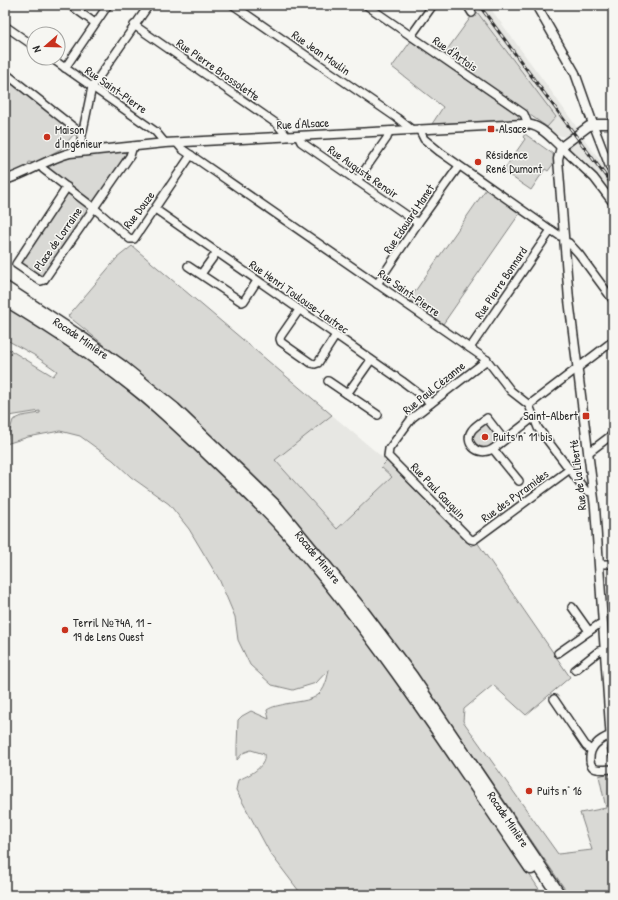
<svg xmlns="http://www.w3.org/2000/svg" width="618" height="900" font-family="'Patrick Hand',sans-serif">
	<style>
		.built { fill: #e7e7e3 }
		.green { fill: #d9d9d5; stroke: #828280 }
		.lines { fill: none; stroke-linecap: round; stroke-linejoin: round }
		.minor-casing { stroke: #2b2b2b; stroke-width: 10 }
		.tertiary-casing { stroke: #2b2b2b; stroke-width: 11 }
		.motorway-casing { stroke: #2b2b2b; stroke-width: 15 }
		.minor { stroke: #f6f6f2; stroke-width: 7 }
		.tertiary { stroke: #f6f6f2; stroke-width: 8 }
		.motorway { stroke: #f6f6f2; stroke-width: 12 }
		.rail-casing { stroke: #2b2b2b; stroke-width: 3 }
		.rail { stroke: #f6f6f2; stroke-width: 1.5; stroke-dasharray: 4.5; stroke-linecap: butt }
		.poi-dot { fill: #c8321e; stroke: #f6f6f2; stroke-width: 1.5 }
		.labels { text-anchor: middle; stroke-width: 3; stroke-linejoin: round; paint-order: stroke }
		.street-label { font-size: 12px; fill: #2b2b2b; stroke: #f6f6f2 }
		.poi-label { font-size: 12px; fill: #2b2b2b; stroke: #f6f6f2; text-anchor: start }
	</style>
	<rect width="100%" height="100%" fill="#f6f6f2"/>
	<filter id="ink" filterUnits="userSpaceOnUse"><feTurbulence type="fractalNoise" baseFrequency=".025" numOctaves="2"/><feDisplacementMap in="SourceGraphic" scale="8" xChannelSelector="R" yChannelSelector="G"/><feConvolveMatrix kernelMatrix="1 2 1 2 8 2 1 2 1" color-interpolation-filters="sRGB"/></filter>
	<g filter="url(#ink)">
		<g class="built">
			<path d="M472 5H488L546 84 578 129 577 130 583 135 585 140 613 178V198L567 151 571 135 566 137 554 134 547 127 556 117Z"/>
			<path d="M332 415 387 461 381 467 392 477 337 529 275 460Z"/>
		</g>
		<g class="green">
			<path d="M477 12 556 117 547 127 444 54 471 17Z"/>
			<path d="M411 41 518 115 519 118 518 120 432 124 443 107 392 67Z"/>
			<path d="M5 77 75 133 61 149 34 163 29 162 27 167 11 175 5 176Z"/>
			<path d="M525 134 553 154 554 163 548 171 545 169 531 190 503 171 525 139 523 137Z"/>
			<path d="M125 152 126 156 96 200 91 204 48 169C61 153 105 154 125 152Z"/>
			<path d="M486 189 520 213 443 324 409 300Z"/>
			<path d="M68 193H70L88 209V212L43 278H40L20 264 19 262Z"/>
			<path d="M132 246 332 415 275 460 337 529 392 477 381 467 387 461 471 546 477 542 570 677 526 715 493 685 464 709 463 721 558 854 592 850 580 813 606 808 599 776 609 773 613 790V895H569C478 764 391 628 285 508 257 476 225 448 193 420 152 384 111 350 68 316L117 258Z"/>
			<path d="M5 304C143 389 265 506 364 635 374 649 383 664 393 678 405 695 417 711 429 728 468 783 506 839 543 895H302L270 853 236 790 238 780C248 776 267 767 264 754L251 750 243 753 237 760V746L238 720 242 716 251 711 269 719 267 710C273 706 278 706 285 704 313 699 324 701 329 669L316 683 293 690 272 685 250 665 238 640 235 617 219 579 189 529 169 504 131 477 113 460 80 436 60 431 28 437 6 444 13 420 22 416 40 413V411L9 416 5 413V347L53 376 57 371 34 355 5 339Z"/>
			<path d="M486 422 501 440C490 448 489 451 475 446L472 440 474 432Z"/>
		</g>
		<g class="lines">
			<g class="minor-casing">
				<g id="minor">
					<path d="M70 5 95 23"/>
					<path d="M233 5 397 118 411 129"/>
					<path d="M366 5 524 114 528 124"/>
					<path d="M467 5 472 13"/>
					<path d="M134 25 277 124 285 134V137"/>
					<path d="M5 26 34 46"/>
					<path d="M411 36 433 5"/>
					<path d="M51 58 155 131 165 143"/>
					<path d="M65 68 108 5"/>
					<path d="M5 73 82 134"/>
					<path d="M593 124 610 168 613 172"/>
					<path d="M419 129 424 139 440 152 551 230 560 236H564"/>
					<path d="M298 136 301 142 418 223"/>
					<path d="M177 143 182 149 487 360 511 391 529 405 538 428 586 491 593 492"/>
					<path d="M561 147 594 178 613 203"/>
					<path d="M82 151 81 140 92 87 149 5"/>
					<path d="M40 165 43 169 94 208 130 239H134L191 155"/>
					<path d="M357 181 387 138 389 131"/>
					<path d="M67 187 16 264 41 281 44 280 130 156 133 146"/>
					<path d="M155 209 402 381 431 403"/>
					<path d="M564 242 569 243 579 254 613 300"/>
					<path d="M188 266 242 302 244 301 257 281"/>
					<path d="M201 274 217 252"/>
					<path d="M377 284 418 223 459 166"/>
					<path d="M299 310 281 336 280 339 281 342 311 363 315 364 318 363 336 335"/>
					<path d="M470 348 551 230"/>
					<path d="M487 360 412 418 389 449 388 456 470 539 474 540 570 469"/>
					<path d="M328 381 378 415"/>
					<path d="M347 394 371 360"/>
					<path d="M529 405 613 341"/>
					<path d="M504 440 487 418C483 421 476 425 472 430 463 442 477 458 493 449L534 417"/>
					<path d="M493 449 519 481"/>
					<path d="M588 453 613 434"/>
					<path d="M599 564H613"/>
					<path d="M572 607 589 631"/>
					<path d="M558 653 598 625 603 624"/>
					<path d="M575 670 599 651 604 650"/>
					<path d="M554 699 586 746 591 750"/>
					<path d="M611 735C600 739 589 747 590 760 590 763 591 766 594 768 599 771 608 769 613 769"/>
				</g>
			</g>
			<g class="tertiary-casing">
				<g id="tertiary">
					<path d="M536 5 575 73 593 124"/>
					<path d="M613 124H593L589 126 561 147 558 159 569 300 595 507 611 741 613 754"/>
					<path d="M5 180C28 173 47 159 70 153L165 143 524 124C540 124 550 137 561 147"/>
				</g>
			</g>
			<g class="motorway-casing">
				<g id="motorway">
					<path id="s1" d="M5 288 78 336 122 367 174 409 277 508 362 611 411 676 559 895"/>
					<path d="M5 299C53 328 101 359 144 395 170 417 195 441 219 464 242 486 265 508 286 531 377 635 453 753 531 868"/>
				</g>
			</g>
			<use href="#minor" class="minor"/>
			<use href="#tertiary" class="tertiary"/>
			<use href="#motorway" class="motorway"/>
			<g class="rail-casing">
				<path id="rail" d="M479 5 613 186"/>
			</g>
			<use href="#rail" class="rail"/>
		</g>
	</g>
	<g class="poi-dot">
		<rect x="487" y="125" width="8" height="8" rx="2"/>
		<circle cx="47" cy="137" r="4"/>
		<circle cx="478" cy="162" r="4"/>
		<rect x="582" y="412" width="8" height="8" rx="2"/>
		<circle cx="485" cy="437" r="4"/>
		<circle cx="65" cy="630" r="4"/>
		<circle cx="529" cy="791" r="4"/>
	</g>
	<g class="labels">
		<g class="street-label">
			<text transform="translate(321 53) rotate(35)" y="4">Rue Jean Moulin</text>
			<text transform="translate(455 54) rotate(35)" y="4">Rue d'Artois</text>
			<text transform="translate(218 70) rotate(35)" y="4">Rue Pierre Brossolette</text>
			<text transform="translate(116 90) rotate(35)" y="4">Rue Saint-Pierre</text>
			<text transform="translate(303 124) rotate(-3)" y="4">Rue d'Alsace</text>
			<text transform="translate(363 172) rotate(35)" y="4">Rue Auguste Renoir</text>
			<text transform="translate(139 210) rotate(-53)" y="4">Rue Douze</text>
			<text transform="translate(409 219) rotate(-56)" y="4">Rue Edouard Manet</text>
			<text transform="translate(58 239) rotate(-55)" y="4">Place de Lorraine</text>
			<text transform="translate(501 283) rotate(-56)" y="4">Rue Pierre Bonnard</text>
			<text transform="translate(409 293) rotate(35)" y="4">Rue Saint-Pierre</text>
			<text transform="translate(299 297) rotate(35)" y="4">Rue Henri Toulouse-Lautrec</text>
			<text dy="4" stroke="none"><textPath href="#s1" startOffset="91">Rocade Minière</textPath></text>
			<text transform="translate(434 388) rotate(-39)" y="4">Rue Paul Cézanne</text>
			<text transform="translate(578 475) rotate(-97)" y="4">Rue de la Liberté</text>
			<text transform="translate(438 491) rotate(46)" y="4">Rue Paul Gauguin</text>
			<text transform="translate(515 496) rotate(-36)" y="4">Rue des Pyramides</text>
			<text dy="4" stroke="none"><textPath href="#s1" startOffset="415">Rocade Minière</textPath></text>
			<text dy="4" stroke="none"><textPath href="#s1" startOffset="739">Rocade Minière</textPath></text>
		</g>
		<g class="poi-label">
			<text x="499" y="133">Alsace</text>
			<text x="55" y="134">Maison<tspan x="55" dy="14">d'Ingénieur</tspan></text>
			<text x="486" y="159">Résidence<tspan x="486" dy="14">René Dumont</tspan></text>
			<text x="578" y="420" text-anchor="end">Saint-Albert</text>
			<text x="493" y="441">Puits n° 11 bis</text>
			<text x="73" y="627">Terril №74A, 11 -<tspan x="73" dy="14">19 de Lens Ouest</tspan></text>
			<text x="537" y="795">Puits n° 16</text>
		</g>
	</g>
	<rect width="618" height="900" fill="none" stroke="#f6f6f2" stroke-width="20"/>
	<rect x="10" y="10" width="598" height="880" fill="none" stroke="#2b2b2b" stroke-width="1.5" filter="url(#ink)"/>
	<g transform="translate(46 46) rotate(250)"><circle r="19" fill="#f6f6f2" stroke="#a5a5a2"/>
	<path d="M0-3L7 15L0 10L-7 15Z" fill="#c8321e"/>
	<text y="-6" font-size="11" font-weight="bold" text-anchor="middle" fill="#2b2b2b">N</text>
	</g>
</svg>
